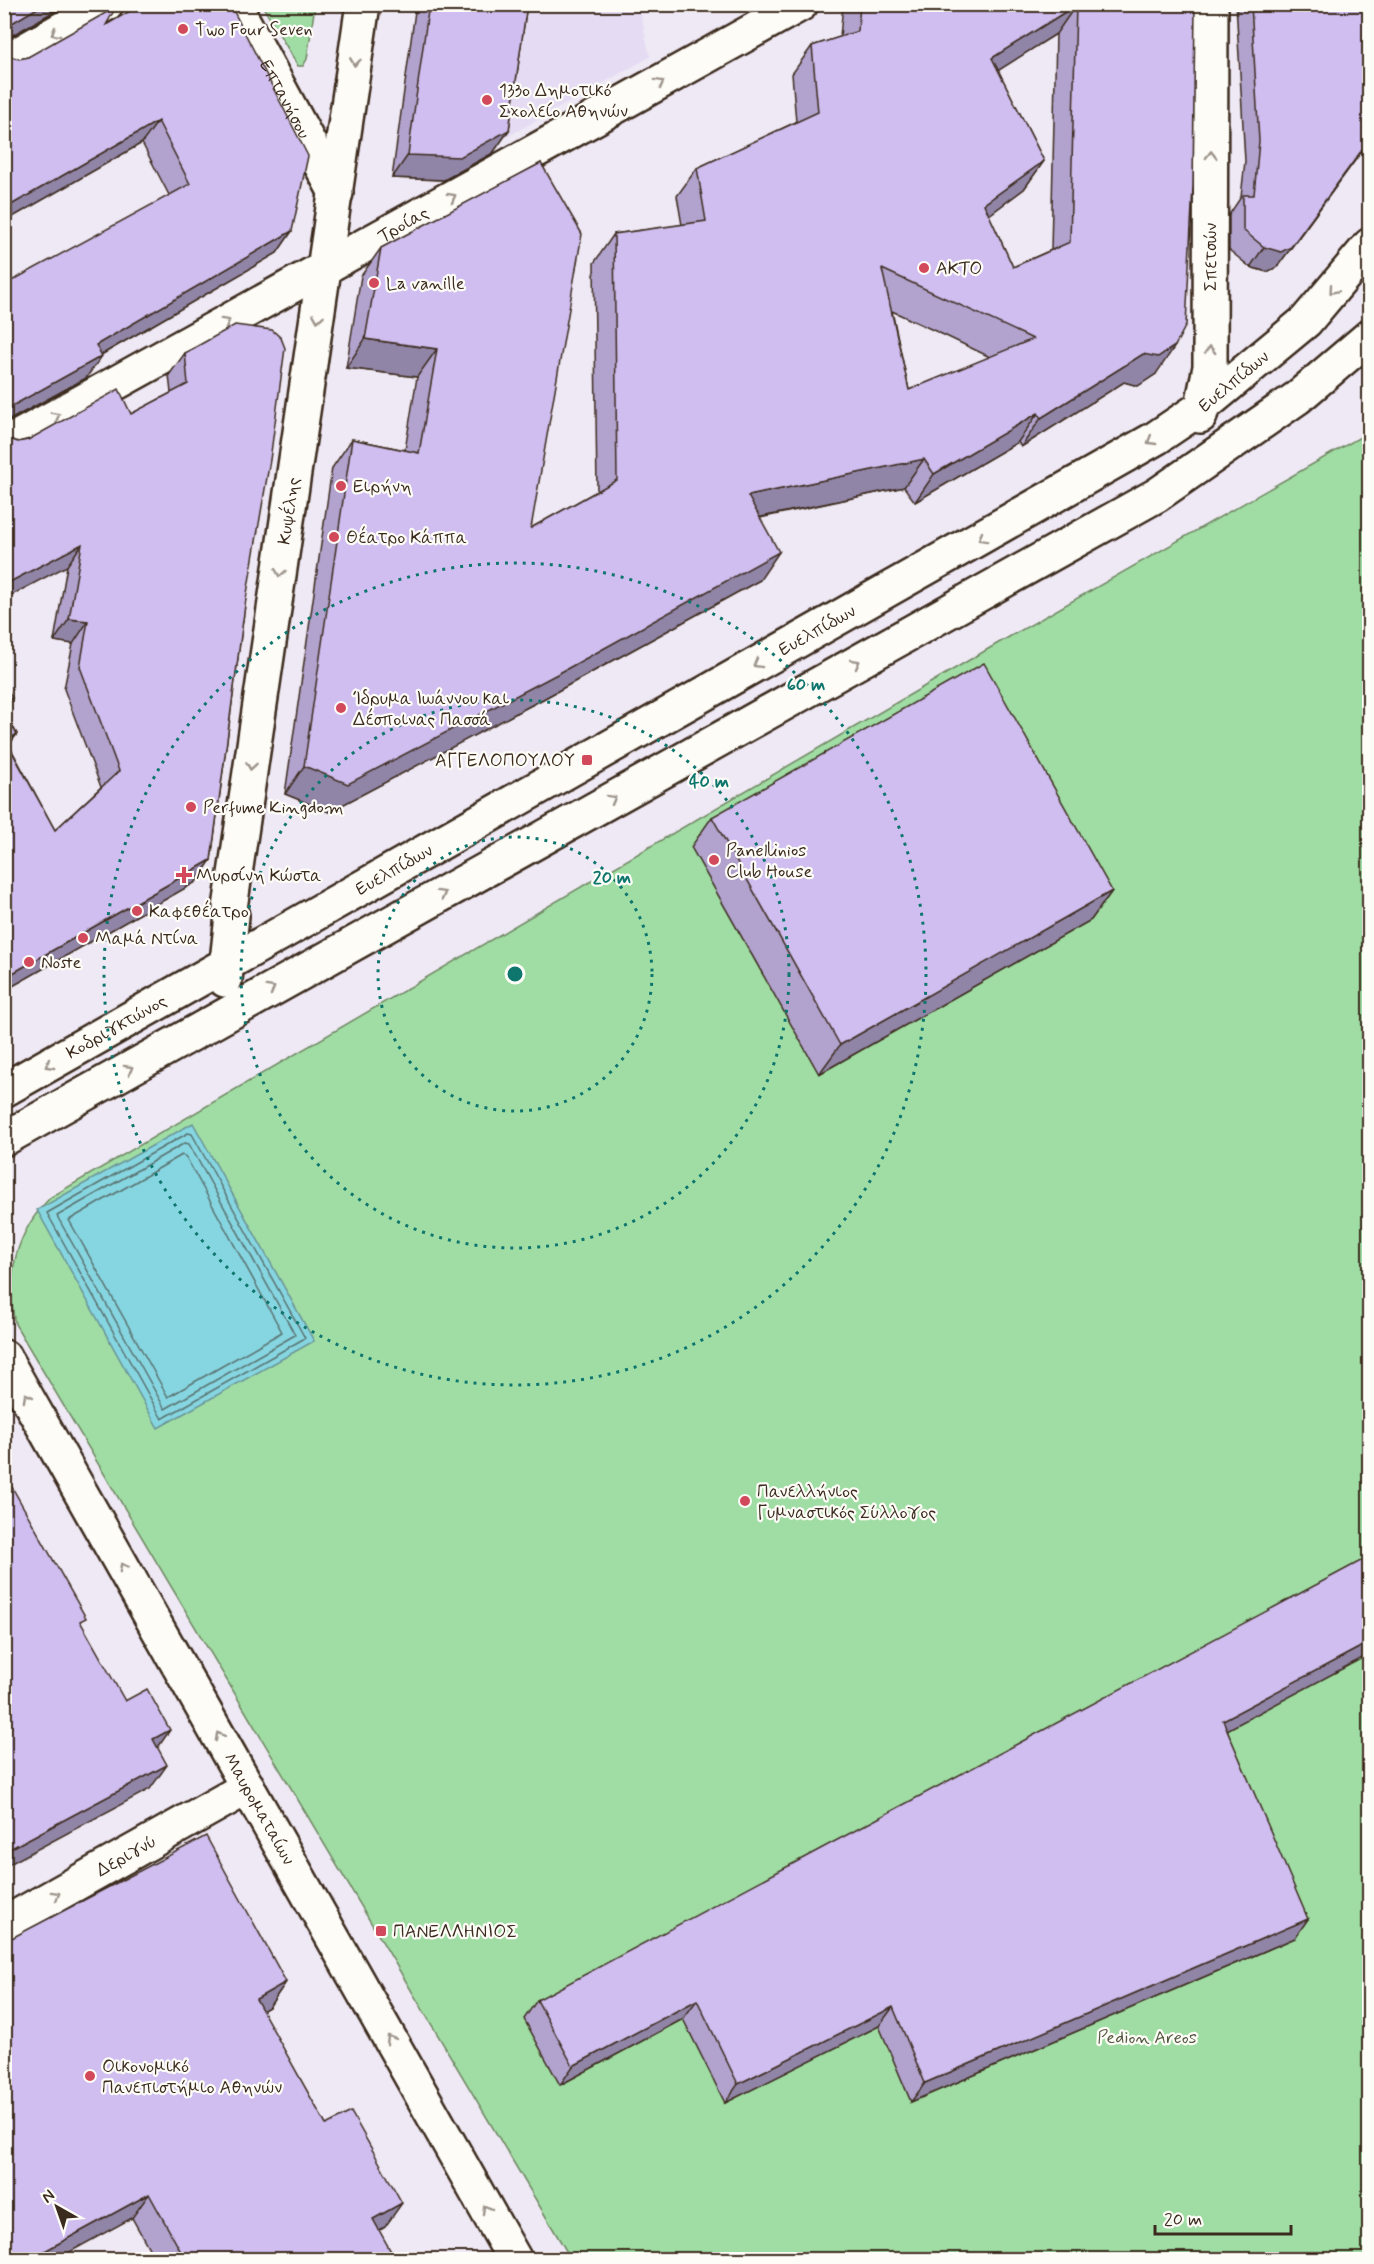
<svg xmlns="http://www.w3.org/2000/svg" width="1374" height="2264" font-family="Mynerve,sans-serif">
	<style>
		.built { fill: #e5dcf3 }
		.green { fill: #a0dda4; stroke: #6e8461; stroke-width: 1.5 }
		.water { fill: #86d6e2; stroke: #689194; stroke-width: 1.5 }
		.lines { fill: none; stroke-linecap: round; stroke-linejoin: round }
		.shore { stroke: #596f6c; stroke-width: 1.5 }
		.street-casing { stroke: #3b2a1e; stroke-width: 38 }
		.secondary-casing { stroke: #3b2a1e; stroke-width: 38 }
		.street { stroke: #fdfcf7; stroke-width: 33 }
		.secondary { stroke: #fdfcf7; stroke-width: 33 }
		.wall { fill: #b2a3ce; stroke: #3b2a1e; stroke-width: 1.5; fill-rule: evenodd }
		.shaded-wall { fill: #9185a7; stroke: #3b2a1e; stroke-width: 1.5 }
		.building { fill: #cfbeef; stroke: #3b2a1e; stroke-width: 1.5; fill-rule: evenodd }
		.oneway { stroke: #9c938a }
		.ring { fill: none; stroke: #0f766e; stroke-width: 3; stroke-dasharray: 3 6 }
		.poi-dot { fill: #d1495b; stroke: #fdfcf7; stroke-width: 2 }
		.labels { text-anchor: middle; stroke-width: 4.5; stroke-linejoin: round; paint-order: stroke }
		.poi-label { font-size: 18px; fill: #3b2a1e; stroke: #fdfcf7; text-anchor: start }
		.street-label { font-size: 18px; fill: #3b2a1e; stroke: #fdfcf7 }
		.park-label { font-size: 18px; fill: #545740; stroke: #fdfcf7 }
		.centre { fill: #0f766e; stroke: #fdfcf7; stroke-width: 3 }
		.ring-label { font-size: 18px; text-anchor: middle; font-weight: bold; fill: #0f766e; stroke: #fdfcf7; stroke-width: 4.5; stroke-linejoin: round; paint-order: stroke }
	</style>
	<rect width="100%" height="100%" fill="#efe9f5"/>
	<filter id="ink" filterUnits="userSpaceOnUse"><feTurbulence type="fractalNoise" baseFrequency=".0167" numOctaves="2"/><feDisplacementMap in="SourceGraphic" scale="12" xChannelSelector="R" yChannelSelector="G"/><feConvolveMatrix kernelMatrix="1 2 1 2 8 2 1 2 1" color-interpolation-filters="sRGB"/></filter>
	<g filter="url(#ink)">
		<path class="built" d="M416 5H639L650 57 430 180Z"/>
		<g class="green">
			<path d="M262 5H315L307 59 303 66H298Z"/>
			<path d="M1369 432V2259H571L15 1324C5 1277 16 1231 51 1197L995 645Z"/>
		</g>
		<path class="water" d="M193 1123 314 1341 158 1428 37 1210Z"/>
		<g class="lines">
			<g class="shore">
				<path d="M188 1133 192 1134 305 1338 162 1419 47 1213Z"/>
				<path d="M185 1143 189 1144 295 1335 165 1409 57 1216Z"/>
				<path d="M182 1155 186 1157 282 1332 168 1397 69 1220Z"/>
			</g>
			<g class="street-casing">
				<g id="street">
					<path id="s1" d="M234 4 336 193"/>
					<path id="s2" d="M4 445 801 4"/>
				</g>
			</g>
			<g class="secondary-casing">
				<g id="secondary">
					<path d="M4 62 106 4"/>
					<path id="s3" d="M1200 416 1210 367 1211 4"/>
					<path id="s4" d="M225 980 232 916 230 908 363 4"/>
					<path id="s5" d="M4 1090 1156 438 1202 407 1306 321 1370 245"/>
					<path d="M4 1139 1157 495 1297 398 1370 336"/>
					<path id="s6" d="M4 1357 515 2260"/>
					<path id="s7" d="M4 1924 248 1787"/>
				</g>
			</g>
			<use href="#street" class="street"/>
			<use href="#secondary" class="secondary"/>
		</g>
		<g class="wall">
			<path d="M416 4H527L509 130 493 153 444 180 392 178Z"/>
			<path d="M843 4H1195L1156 374 1138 386 1124 382 1021 447 1018 442 915 502 904 487 760 518V580L543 699 329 812 285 794 332 468 352 439 405 450 417 377 346 368 361 276 381 248 541 163 531 528 597 491 594 263 614 234 682 225 677 196 697 168 796 122 792 74 812 46 840 37ZM1056 34 1051 250 1013 267 989 215 1024 189 1044 161 998 70ZM892 311 946 336 990 357 909 390Z"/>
			<path d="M1236 4H1370V140L1277 267 1267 272 1250 267 1229 250V215L1241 197 1245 161Z"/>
			<path d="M106 25 292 231 277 253 101 355 86 378 169 195 142 143 4 222V50L9 56 19 59 28 57Z"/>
			<path d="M185 353 245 605 211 860 196 882 4 991V712L17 734 9 745 55 830 101 787 64 689 73 644 54 641 67 566 9 439 18 442 131 414 171 393 169 375Z"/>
			<path d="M712 817 1112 891 1091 920 819 1074 691 847Z"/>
			<path d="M1227 1729 1295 1938 911 2102 879 2026 725 2103 683 2019 560 2085 524 2019 537 2000Z"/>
			<path d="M286 1982 269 2007 262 2011 326 2125 385 2227 379 2231 395 2259H155L132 2218 4 2259Z"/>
		</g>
		<g class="shaded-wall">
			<path d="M44 4H67L4 40V29L10 24Z"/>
			<path d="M1076 5 1056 34 972 87 992 58Z"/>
			<path d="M158 121 142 143 4 222V209Z"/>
			<path d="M509 130 493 153 444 180 392 178 408 155Z"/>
			<path d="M1370 140 1277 267 1267 272 1250 267 1264 247Z"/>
			<path d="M1044 161 1024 189 965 233 984 204Z"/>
			<path d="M292 231 277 253 80 367 96 345Z"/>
			<path d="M365 339 437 349 417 377 346 368Z"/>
			<path d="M1175 346 1156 374 1138 386 1124 382 1021 447 1041 418 1143 354Z"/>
			<path d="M102 356 86 378 4 423V412L10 407Z"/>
			<path d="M1038 413 1018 442 915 502 934 474Z"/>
			<path d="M924 459 904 487 728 524 748 496Z"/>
			<path d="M82 544 67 566 4 599V585Z"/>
			<path d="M779 552 760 580 543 699 329 812 285 794 304 766Z"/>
			<path d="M69 619 88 621 73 644 54 641Z"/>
			<path d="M12 698 4 709V703Z"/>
			<path d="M17 734 4 751 6 741Z"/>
			<path d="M211 860 196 882 4 991V978Z"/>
			<path d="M1112 891 1091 920 819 1074 840 1045Z"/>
			<path d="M1370 1642V1654L1210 1739 1223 1720Z"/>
			<path d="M170 1730 154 1753 153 1739Z"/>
			<path d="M167 1765 150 1789 4 1867V1852Z"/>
			<path d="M1308 1919 1295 1938 911 2102 925 2083Z"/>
			<path d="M286 1982 269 2007 239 2024 256 1999Z"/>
			<path d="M697 2000 683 2019 560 2085 573 2066Z"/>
			<path d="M893 2007 879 2026 725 2103 738 2084Z"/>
			<path d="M149 2194 132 2218 57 2259H30Z"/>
			<path d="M402 2203 385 2227 356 2243 373 2219Z"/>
		</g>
		<g class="building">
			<path d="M4 4H44L10 24 4 29Z"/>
			<path d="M142 4H230L308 156 292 231 96 345 102 356 10 407 4 412V285L190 184 158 121 4 209V50L9 56 19 59 28 57 116 7 106 25Z"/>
			<path d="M429 4H527L509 130 460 157 408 155Z"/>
			<path d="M860 4H1195L1193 186 1186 325 1175 346 1158 357 1143 354 1041 418 1038 413 934 474 924 459 748 496 779 552 563 671 348 784 304 766 352 439 419 453 437 349 365 339 381 248 541 163 582 234 531 528 617 480 614 234 706 221 697 168 818 112 812 46 858 31ZM1076 5 1070 242 1013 267 984 204 1044 161 992 58ZM882 269 1033 339 909 390Z"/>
			<path d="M1251 4H1370V139L1291 247 1281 252 1264 247 1243 230V195H1254L1259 141Z"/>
			<path d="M235 325 272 330 281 338 285 348 270 460 245 605 211 860 4 978V712L17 734 6 741 55 830 119 771 80 667 88 621 69 619 82 544 4 585V433L9 439 18 442 28 440 119 389 131 414 188 384 185 353Z"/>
			<path d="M984 663 1112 891 840 1045 712 817Z"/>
			<path d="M4 683 12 698 4 703Z"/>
			<path d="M4 1473 86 1618 80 1621 125 1701 147 1689 170 1730 153 1739 167 1765 4 1852Z"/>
			<path d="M1370 1556V1642L1223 1720 1308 1919 925 2083 893 2007 738 2084 697 2000 573 2066 537 2000Z"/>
			<path d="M206 1836 286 1982 256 1999 326 2125 351 2112 402 2203 373 2219 395 2259H185L149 2194 30 2259H4V1942Z"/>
		</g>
		<defs><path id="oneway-chevron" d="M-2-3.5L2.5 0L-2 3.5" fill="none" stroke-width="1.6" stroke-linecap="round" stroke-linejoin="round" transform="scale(1.5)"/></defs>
		<g class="oneway">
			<use href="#oneway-chevron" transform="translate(55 33) rotate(150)"/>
			<use href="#oneway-chevron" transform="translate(355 62) rotate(98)"/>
			<use href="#oneway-chevron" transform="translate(660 83) rotate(-29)"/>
			<use href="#oneway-chevron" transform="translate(1211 155) rotate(-90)"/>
			<use href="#oneway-chevron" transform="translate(452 197) rotate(-29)"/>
			<use href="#oneway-chevron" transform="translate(1333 290) rotate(131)"/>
			<use href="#oneway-chevron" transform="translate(318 318) rotate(99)"/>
			<use href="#oneway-chevron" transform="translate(226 322) rotate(-29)"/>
			<use href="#oneway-chevron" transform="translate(1210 350) rotate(-90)"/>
			<use href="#oneway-chevron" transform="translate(56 416) rotate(-29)"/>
			<use href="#oneway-chevron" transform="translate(1151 441) rotate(149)"/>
			<use href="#oneway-chevron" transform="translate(982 538) rotate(151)"/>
			<use href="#oneway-chevron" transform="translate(280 573) rotate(99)"/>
			<use href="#oneway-chevron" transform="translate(856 663) rotate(-29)"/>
			<use href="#oneway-chevron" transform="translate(757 664) rotate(151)"/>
			<use href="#oneway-chevron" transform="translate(251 766) rotate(99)"/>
			<use href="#oneway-chevron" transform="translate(612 799) rotate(-29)"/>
			<use href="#oneway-chevron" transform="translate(442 894) rotate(-29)"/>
			<use href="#oneway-chevron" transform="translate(271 989) rotate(-29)"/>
			<use href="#oneway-chevron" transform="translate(49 1065) rotate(150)"/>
			<use href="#oneway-chevron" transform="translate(129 1069) rotate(-29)"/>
			<use href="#oneway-chevron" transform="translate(27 1397) rotate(-119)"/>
			<use href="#oneway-chevron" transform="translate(123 1567) rotate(-119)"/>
			<use href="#oneway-chevron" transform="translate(219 1736) rotate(-119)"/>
			<use href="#oneway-chevron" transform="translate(56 1895) rotate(-29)"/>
			<use href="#oneway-chevron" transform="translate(390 2039) rotate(-120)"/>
			<use href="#oneway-chevron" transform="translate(486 2209) rotate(-120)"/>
		</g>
	</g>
	<g class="ring">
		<circle cx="515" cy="974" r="137"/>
		<circle cx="515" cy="974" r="274"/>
		<circle cx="515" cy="974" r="411"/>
	</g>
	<g class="poi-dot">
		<circle cx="183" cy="29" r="6"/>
		<circle cx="487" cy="100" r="6"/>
		<circle cx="924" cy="268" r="6"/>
		<circle cx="374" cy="283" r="6"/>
		<circle cx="341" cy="486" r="6"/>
		<circle cx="334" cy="537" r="6"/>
		<circle cx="341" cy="708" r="6"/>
		<rect x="581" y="754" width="12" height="12" rx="3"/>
		<circle cx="191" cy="807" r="6"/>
		<circle cx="714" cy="860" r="6"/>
		<path d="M181 866h6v6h6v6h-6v6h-6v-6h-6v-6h6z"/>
		<circle cx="137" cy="911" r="6"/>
		<circle cx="83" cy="938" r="6"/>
		<circle cx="29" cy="962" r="6"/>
		<circle cx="745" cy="1501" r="6"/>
		<rect x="375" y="1925" width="12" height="12" rx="3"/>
		<circle cx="90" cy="2076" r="6"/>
	</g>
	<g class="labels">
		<g class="poi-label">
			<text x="195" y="35">Two Four Seven</text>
			<text x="499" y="96">133ο Δημοτικό<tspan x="499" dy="21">Σχολείο Αθηνών</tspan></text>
			<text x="936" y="274">ΑΚΤΟ</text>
			<text x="386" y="289">La vanille</text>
			<text x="353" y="492">Ειρήνη</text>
			<text x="346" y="543">Θέατρο Κάππα</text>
			<text x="353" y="704">Ίδρυμα Ιωάννου και<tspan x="353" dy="21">Δέσποινας Πασσά</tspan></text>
			<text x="575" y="766" text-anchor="end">ΑΓΓΕΛΟΠΟΥΛΟΥ</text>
			<text x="203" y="813">Perfume Kingdom</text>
			<text x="726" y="856">Panellinios<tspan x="726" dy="21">Club House</tspan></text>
			<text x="196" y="881">Μυρσίνη Κώστα</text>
			<text x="149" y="917">Καφεθέατρο</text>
			<text x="95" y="944">Μαμά Ντίνα</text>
			<text x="41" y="968">Noste</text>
			<text x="757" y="1497">Πανελλήνιος<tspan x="757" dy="21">Γυμναστικός Σύλλογος</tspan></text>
			<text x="393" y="1937">ΠΑΝΕΛΛΗΝΙΟΣ</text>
			<text x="102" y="2072">Οικονομικό<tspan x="102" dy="21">Πανεπιστήμιο Αθηνών</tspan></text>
		</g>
		<g class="street-label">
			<text dy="6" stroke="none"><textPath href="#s1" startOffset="108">Επτανήσου</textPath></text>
			<text dy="6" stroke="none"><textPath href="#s2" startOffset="456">Τροίας</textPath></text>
			<text dy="6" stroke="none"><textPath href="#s3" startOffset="160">Σπετσών</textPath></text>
			<text dy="6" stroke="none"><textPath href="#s5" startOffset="1420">Ευελπίδων</textPath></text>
			<text dy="6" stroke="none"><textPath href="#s4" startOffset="474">Κυψέλης</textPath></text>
			<text dy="6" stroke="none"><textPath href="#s5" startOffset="934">Ευελπίδων</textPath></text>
			<text dy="6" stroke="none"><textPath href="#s5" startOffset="448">Ευελπίδων</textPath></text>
			<text dy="6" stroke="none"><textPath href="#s5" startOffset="129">Κοδριγκτώνος</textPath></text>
			<text dy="6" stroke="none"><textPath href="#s6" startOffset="519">Μαυροματαίων</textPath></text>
			<text dy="6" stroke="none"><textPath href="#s7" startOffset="140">Δεριγνύ</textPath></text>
		</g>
		<g class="park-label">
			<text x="1147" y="2043">Pedion Areos</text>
		</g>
	</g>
	<circle cx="515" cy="974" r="9" class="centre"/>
	<g class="ring-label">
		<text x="806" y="690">60 m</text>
		<text x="709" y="787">40 m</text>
		<text x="612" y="883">20 m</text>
	</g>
	<rect width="1374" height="2264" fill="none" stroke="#fdfcf7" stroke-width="24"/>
	<rect x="12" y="12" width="1350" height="2240" fill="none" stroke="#3b2a1e" stroke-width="2" filter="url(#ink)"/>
	<g transform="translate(57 2207) rotate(320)" stroke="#fdfcf7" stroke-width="4.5" paint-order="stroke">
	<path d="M0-4.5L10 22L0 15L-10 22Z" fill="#3b2a1e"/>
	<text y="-9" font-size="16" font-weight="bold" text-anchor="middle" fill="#3b2a1e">N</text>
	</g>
	<path d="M1155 2225v9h136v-9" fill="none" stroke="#3b2a1e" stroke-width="3"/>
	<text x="1164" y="2225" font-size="18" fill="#3b2a1e" stroke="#fdfcf7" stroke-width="4.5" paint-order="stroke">20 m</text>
</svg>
